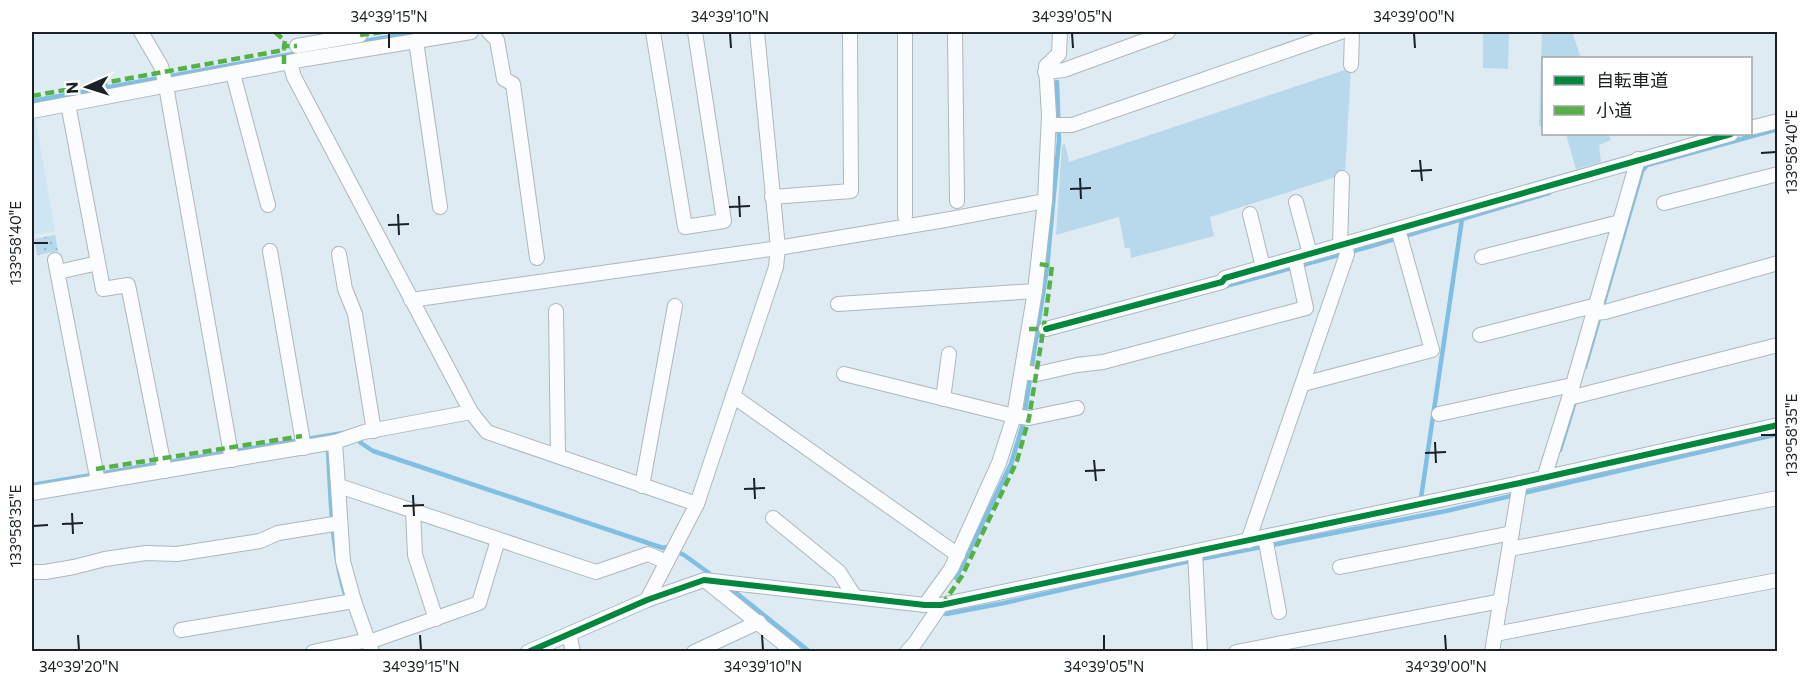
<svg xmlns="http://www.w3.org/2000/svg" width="1809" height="683" font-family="Commissioner,'Noto Sans JP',sans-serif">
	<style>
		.built { fill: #cee5f3 }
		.green { fill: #b8d8ec }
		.park { fill: url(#park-dots) }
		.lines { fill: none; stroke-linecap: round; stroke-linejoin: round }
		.stream { stroke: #7fbfe4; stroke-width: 4.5 }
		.street-casing { stroke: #adb7bd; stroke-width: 16 }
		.street { stroke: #fafcfd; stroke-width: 14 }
		.quiet { stroke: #55b145; stroke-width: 4.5; stroke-dasharray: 9 4.5; stroke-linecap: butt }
		.cycleway-casing { stroke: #fff; stroke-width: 10 }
		.cycleway { stroke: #00873e; stroke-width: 6 }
		.ticks { fill: none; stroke: #192126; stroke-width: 2 }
		.neatline { fill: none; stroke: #192126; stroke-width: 2 }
		.ticks-label { font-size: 15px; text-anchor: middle; fill: #192126 }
	</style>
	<defs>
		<pattern id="park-dots" width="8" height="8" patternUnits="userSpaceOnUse" patternTransform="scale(1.5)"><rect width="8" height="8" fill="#b8d8ec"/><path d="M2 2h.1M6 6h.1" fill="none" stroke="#9eb9ca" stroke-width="1.8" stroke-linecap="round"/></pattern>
	</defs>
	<rect width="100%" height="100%" fill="#deebf3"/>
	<path class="built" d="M32 117H35L55 231 32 235Z"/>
	<g class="green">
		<path d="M1483 32H1509L1508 69 1483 68Z"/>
		<path d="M1542 32H1572L1581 58H1544L1543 127 1539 126Z"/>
		<path d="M1351 68 1345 174 1210 217 1214 236 1131 258 1130 248H1125L1119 217 1056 235 1062 145 1065 144 1069 162Z"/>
		<path d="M1566 134H1608L1611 140 1599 145 1601 162 1576 169Z"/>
	</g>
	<path class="park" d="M55 235 58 251 37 255 34 239Z"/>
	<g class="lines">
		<g class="stream">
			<path d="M359 42 417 32"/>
			<path d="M32 101 309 51"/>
			<path d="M1638 167 1647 165"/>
			<path d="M1222 287 1368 247 1549 193"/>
			<path d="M1037 336 1049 334"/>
			<path d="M1585 367 1642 171 1647 165 1778 129"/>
			<path d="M357 438 361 443 373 451 663 548 667 547 684 555 709 573"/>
			<path d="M328 450C331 501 331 552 347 601"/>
			<path d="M1560 450 1576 398"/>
			<path d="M32 485 343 433"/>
			<path d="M1421 498 1462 219"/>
			<path d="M956 578 1011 464 1023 424 1047 268 1059 140 1057 82"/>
			<path d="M730 588 810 652"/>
			<path d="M946 614 1004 603 1185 562 1446 511 1778 434"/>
		</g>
		<g class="street-casing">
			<g id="street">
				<path d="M141 32 161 66 166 86 232 460"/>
				<path d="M489 32 497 40 504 79 513 84 537 258"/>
				<path d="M653 32 685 227 724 221 695 32"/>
				<path d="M905 32V216"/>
				<path d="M955 32 957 201"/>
				<path d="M416 41 440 207"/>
				<path d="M297 46 360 35"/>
				<path d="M290 63 294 77 471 412 487 432 697 504"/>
				<path d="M1351 65 1352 32"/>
				<path d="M1045 72 1064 70 1168 32"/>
				<path d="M233 74 268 205"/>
				<path d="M68 104 103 289 128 285 165 471"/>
				<path d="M32 111 300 60 471 32"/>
				<path d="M1049 125H1072L1341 32"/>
				<path d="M1750 128 1778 121"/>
				<path d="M772 197 851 191 850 32"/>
				<path d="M1296 202 1310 254"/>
				<path d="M1664 203 1778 174"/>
				<path d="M1250 214 1263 267"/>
				<path d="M1340 245 1342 178"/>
				<path d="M270 251 304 448"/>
				<path d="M339 254 345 289 355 314 374 431"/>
				<path d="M1482 257 1620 222"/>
				<path d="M55 260 98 482"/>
				<path d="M58 272 98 263"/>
				<path d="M411 300 778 248 945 220 1045 201"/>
				<path d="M838 304 1035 291"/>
				<path d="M556 311 558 456"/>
				<path d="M1594 313 1605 312 1778 263"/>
				<path d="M1046 329 1222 282 1225 278 1731 134"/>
				<path d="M1480 335 1597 305"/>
				<path d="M1022 372 1037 374 1077 365 1103 362 1306 308 1295 258"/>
				<path d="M844 374 1014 416 1029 418 1077 408"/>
				<path d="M1303 384 1432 350 1398 229"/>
				<path d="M733 396 958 555"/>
				<path d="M1569 398 1778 345"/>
				<path d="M943 399 949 354"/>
				<path d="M1439 414 1572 385"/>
				<path d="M335 442 343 561 354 601 372 652"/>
				<path d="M1544 478 1569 398 1638 159"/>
				<path d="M339 486 596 572 648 554 667 562"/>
				<path d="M642 486 675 306"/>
				<path d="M32 493 335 442 364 432 471 412"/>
				<path d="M413 511 415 555 436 619"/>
				<path d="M773 518 839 572 855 597"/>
				<path d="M1265 537 1279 612"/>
				<path d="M1248 541 1347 254 1345 244"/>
				<path d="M1510 549 1778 498"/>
				<path d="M1195 552 1200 652"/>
				<path d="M1340 567 1512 533"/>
				<path d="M32 572H45L74 567 105 559 146 553 177 554 260 541 278 533 340 523"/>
				<path d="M706 581 794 652"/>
				<path d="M647 600 697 504 776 267 778 248 757 32"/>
				<path d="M925 605 951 569 999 463 1014 416 1035 291 1045 201 1049 115 1046 66 1059 54 1060 32"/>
				<path d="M181 630 354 601"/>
				<path d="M569 634 573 652"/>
				<path d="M1495 634 1778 580"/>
				<path d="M369 642 479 603 498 540"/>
				<path d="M313 652 368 640"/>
				<path d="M528 652 647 600 704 580 925 605H941L1520 483 1778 425"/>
				<path d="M694 652 759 622"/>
				<path d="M907 652 915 643 941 605"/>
				<path d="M1236 652 1501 601"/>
				<path d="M1492 652 1520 483"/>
			</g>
		</g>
		<use href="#street" class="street"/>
		<g class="quiet">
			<path d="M275 32 285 41 284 46"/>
			<path d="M360 35 382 32"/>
			<path d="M284 64V50"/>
			<path d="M32 96 284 50V46H297"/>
			<path d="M1029 329H1046"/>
			<path d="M96 469 302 436"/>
			<path d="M942 605 962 576 1017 461 1029 418 1046 313 1052 266 1039 264"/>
		</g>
		<g class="cycleway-casing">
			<g id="cycleway">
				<path d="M1046 329 1222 282 1225 278 1731 134"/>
				<path d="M528 652 647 600 704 580 925 605H941L1520 483 1778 425"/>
			</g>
		</g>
		<use href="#cycleway" class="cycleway"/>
	</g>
	<path class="ticks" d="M389 33V48M730 33 731 48M1072 33 1073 48M1414 33 1415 48M1761 153 1776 152M1420 160 1422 181M1411 171 1432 170M1080 178 1081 199M1070 189 1091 188M739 196 740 217M729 207 750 206M398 214 399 235M388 225 409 224M33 243H48M1761 435H1776M1435 442 1436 463M1425 453 1446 452M1094 460 1096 481M1085 471 1105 470M754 478 755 499M744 489 765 488M413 495 414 516M403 506 424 505M72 513 73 534M62 524 83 523M33 526 48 525M78 635 79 650M420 635 421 650M762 635 763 650M1104 635V650M1445 635 1446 650"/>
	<rect width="1809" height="683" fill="none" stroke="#ffffff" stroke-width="66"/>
	<rect x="1542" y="57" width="210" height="78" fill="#ffffff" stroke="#a3a6a8" stroke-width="1.5"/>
	<rect x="1554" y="76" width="30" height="9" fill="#00873e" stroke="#a3a6a8" stroke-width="1.5"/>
	<text x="1596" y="87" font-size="18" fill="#192126">自転車道</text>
	<rect x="1554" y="106" width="30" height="9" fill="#55b145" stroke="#a3a6a8" stroke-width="1.5"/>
	<text x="1596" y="117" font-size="18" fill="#192126">小道</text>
	<g transform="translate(87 87) rotate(267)" stroke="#ffffff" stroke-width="4.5" paint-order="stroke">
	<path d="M0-4.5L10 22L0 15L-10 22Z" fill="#192126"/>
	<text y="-9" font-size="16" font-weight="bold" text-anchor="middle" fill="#192126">N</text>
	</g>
	<rect x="33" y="33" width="1743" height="617" class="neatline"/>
	<g class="ticks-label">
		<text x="389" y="22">34°39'15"N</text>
		<text x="730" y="22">34°39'10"N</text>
		<text x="1072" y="22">34°39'05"N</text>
		<text x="1414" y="22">34°39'00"N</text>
		<text transform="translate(1792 152) rotate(-90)" y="5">133°58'40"E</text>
		<text transform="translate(16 243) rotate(-90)" y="5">133°58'40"E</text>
		<text transform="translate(1792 435) rotate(-90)" y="5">133°58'35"E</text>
		<text transform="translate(16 526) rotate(-90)" y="5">133°58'35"E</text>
		<text x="79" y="672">34°39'20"N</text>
		<text x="421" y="672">34°39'15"N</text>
		<text x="763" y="672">34°39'10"N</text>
		<text x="1104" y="672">34°39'05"N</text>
		<text x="1446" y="672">34°39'00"N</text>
	</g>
</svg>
